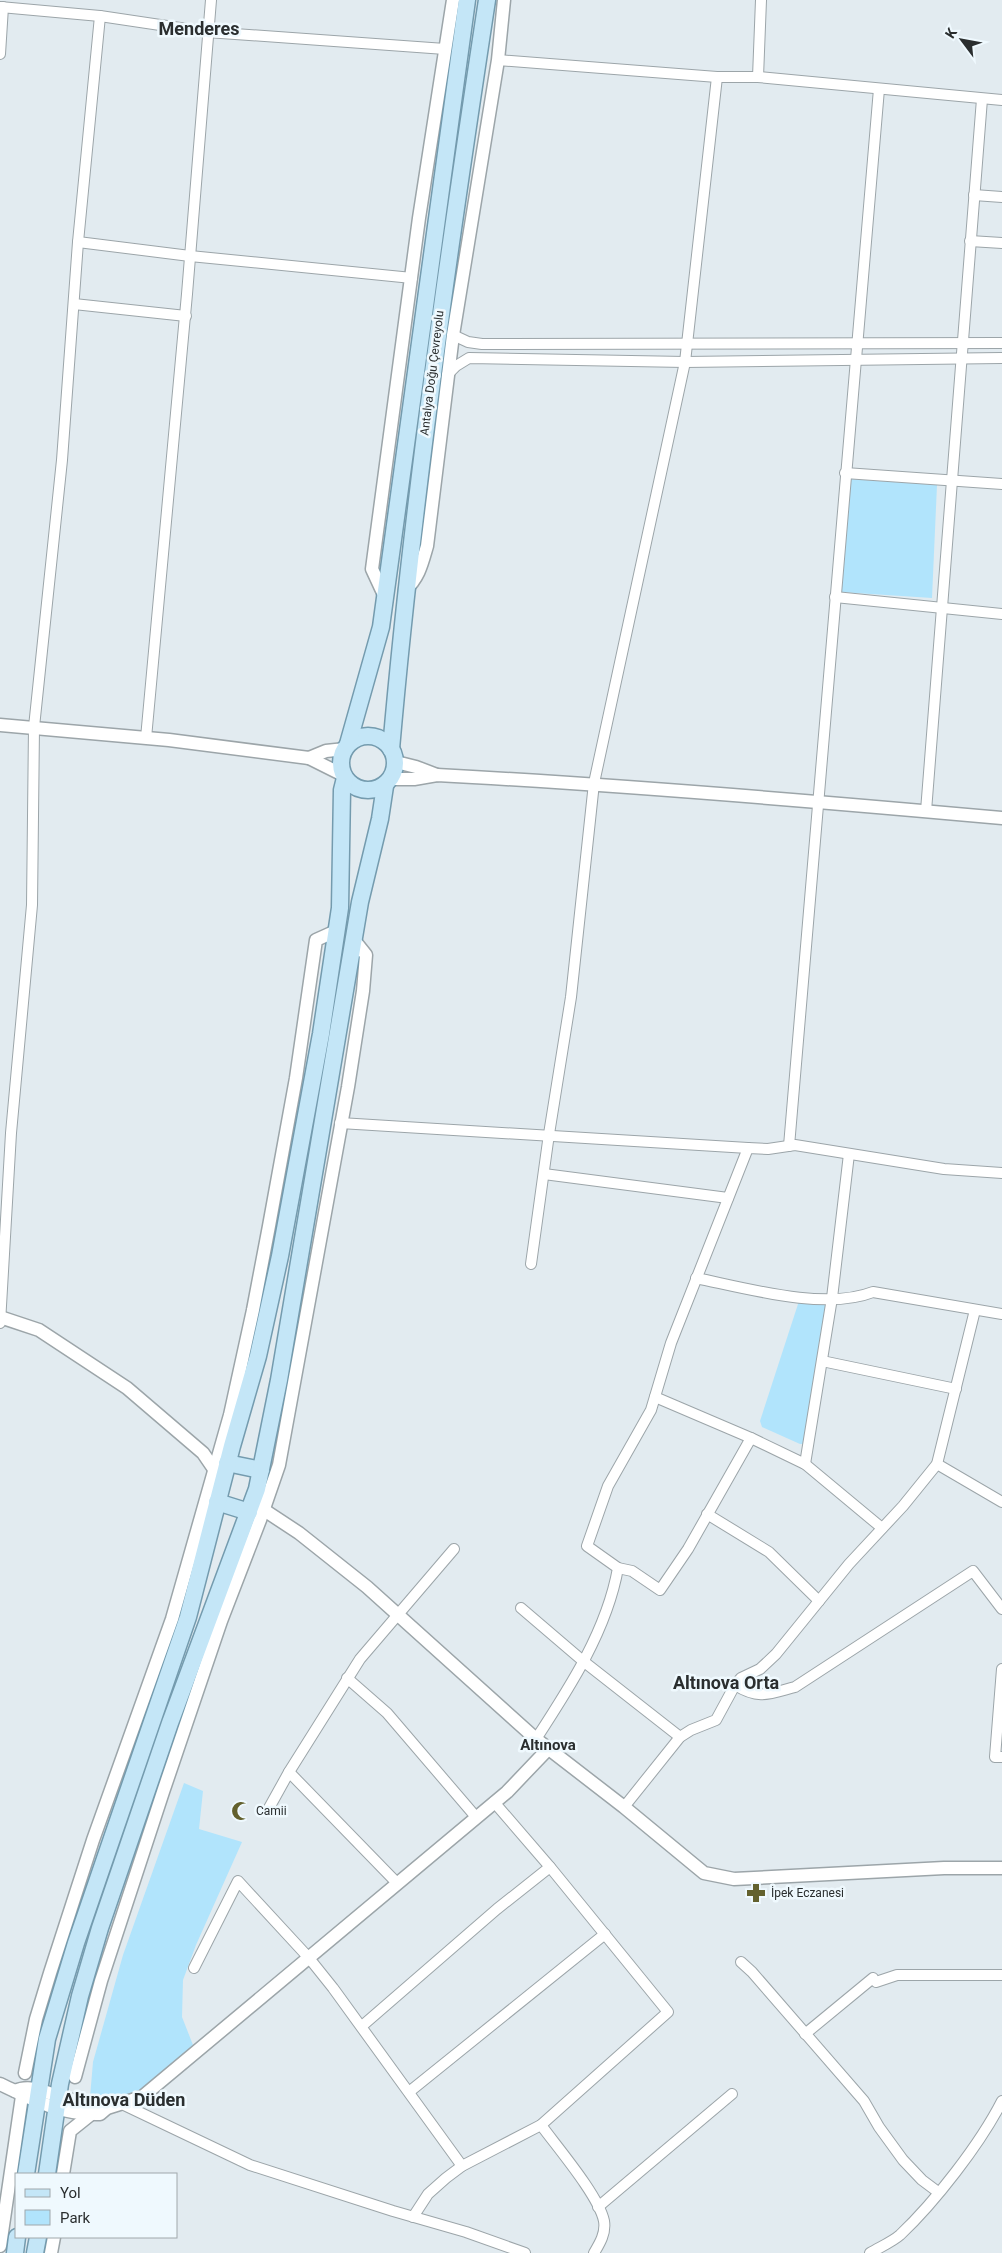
<svg xmlns="http://www.w3.org/2000/svg" width="1002" height="2253" font-family="Roboto,sans-serif">
	<style>
		.green { fill: #b1e4fc }
		.lines { fill: none; stroke-linecap: round; stroke-linejoin: round }
		.minor-casing { stroke: #9ca5a9; stroke-width: 12 }
		.tertiary-casing { stroke: #9ca5a9; stroke-width: 15 }
		.primary-casing { stroke: #749bae; stroke-width: 19 }
		.minor { stroke: #fff; stroke-width: 10 }
		.tertiary { stroke: #fff; stroke-width: 12 }
		.primary { stroke: #c4e6f7; stroke-width: 16 }
		.labels { text-anchor: middle; stroke-width: 5; stroke-linejoin: round; paint-order: stroke }
		.street-label { font-size: 12px; fill: #2a2e2f; stroke: #eff9fe }
		.poi-label { font-size: 12px; fill: #2a2e2f; stroke: #eff9fe; text-anchor: start }
		.quarter-label { font-size: 15px; font-weight: bold; fill: #2a2e2f; stroke: #eff9fe }
		.district-label { font-size: 18px; font-weight: bold; fill: #2a2e2f; stroke: #eff9fe }
	</style>
	<rect width="100%" height="100%" fill="#e2ebf0"/>
	<g class="green">
		<path d="M850 479 937 485 932 598 840 592Z"/>
		<path d="M799 1301 826 1304 803 1444H800L762 1427 760 1421Z"/>
		<path d="M184 1783 203 1791 199 1829 242 1842 196 1945 183 1980 182 2017 193 2045 143 2094 99 2101 90 2097 93 2062 123 1955Z"/>
	</g>
	<g class="lines">
		<g class="minor-casing">
			<g id="minor">
				<path d="M0 7 100 16 207 32 445 49"/>
				<path d="M0 54 3 7"/>
				<path d="M498 60 717 77H758L1002 100"/>
				<path d="M758 77 761 0"/>
				<path d="M974 195 1002 197"/>
				<path d="M970 241 1002 243"/>
				<path d="M78 242 190 256 412 278"/>
				<path d="M74 304 186 316"/>
				<path d="M453 335 468 342 482 344 1002 343"/>
				<path d="M447 375 456 366 469 358 685 362 1002 358"/>
				<path d="M845 473 1002 484"/>
				<path d="M835 597 1002 614"/>
				<path d="M146 738 187 294 211 0"/>
				<path d="M926 811 982 99"/>
				<path d="M340 1123 748 1148"/>
				<path d="M789 1146 879 89"/>
				<path d="M544 1174 728 1198"/>
				<path d="M531 1264 549 1134 571 997 594 783 685 362 717 77"/>
				<path d="M696 1278C745 1288 825 1311 873 1292L1002 1314"/>
				<path d="M0 1323 11 1133 32 905 34 727 62 460 78 242 100 16"/>
				<path d="M822 1361 956 1389"/>
				<path d="M655 1397 751 1438 805 1464 882 1528"/>
				<path d="M805 1464 832 1298 849 1154"/>
				<path d="M937 1464 1002 1502"/>
				<path d="M707 1514 769 1552 819 1601"/>
				<path d="M618 1568 632 1571 660 1590 688 1549 751 1438"/>
				<path d="M521 1608 583 1661 680 1737"/>
				<path d="M1002 1669 995 1757H1002"/>
				<path d="M347 1678 387 1713 476 1817"/>
				<path d="M735 1685C759 1700 769 1694 795 1687L973 1571 1002 1609"/>
				<path d="M536 1739C570 1687 607 1630 618 1568L587 1546 608 1486 651 1410 671 1343 748 1148 768 1149 795 1145 944 1169 1002 1173"/>
				<path d="M289 1772 397 1883"/>
				<path d="M624 1807 680 1737 691 1730 716 1720 735 1685 741 1678 760 1669 776 1654 849 1564 903 1506 937 1464 975 1310"/>
				<path d="M269 1808 289 1772 360 1659 454 1549"/>
				<path d="M741 1962 752 1972 864 2101 879 2127 903 2160 922 2180 938 2192"/>
				<path d="M194 1968 238 1881 309 1958 333 1988 462 2166"/>
				<path d="M876 1982 897 1975H1002"/>
				<path d="M362 2026 497 1909 550 1867"/>
				<path d="M805 2034 873 1978"/>
				<path d="M409 2092 605 1934"/>
				<path d="M122 2104 250 2165 393 2211 466 2232 525 2253"/>
				<path d="M541 2125C557 2147 599 2196 604 2221 606 2233 600 2243 594 2253"/>
				<path d="M598 2207 732 2094"/>
				<path d="M413 2217 428 2194 446 2178 462 2166 541 2125 668 2012 550 1867 494 1802"/>
				<path d="M870 2253C880 2247 892 2242 900 2235 935 2202 980 2144 1002 2101"/>
			</g>
		</g>
		<g class="tertiary-casing">
			<g id="tertiary">
				<path d="M405 590C419 578 422 563 427 546L453 335 498 60 504 0"/>
				<path d="M385 597 372 569 419 218 453 0"/>
				<path d="M0 725 169 740 309 758 343 775"/>
				<path d="M309 758 326 751 345 749"/>
				<path d="M396 762 416 767 437 775"/>
				<path d="M391 779H414L437 775C626 785 814 801 1002 818"/>
				<path d="M0 1317 39 1330 127 1388 203 1453 216 1472"/>
				<path d="M258 1506 299 1533 367 1587 536 1739 624 1807 704 1873 734 1879 944 1868H1002"/>
				<path d="M25 2073 36 2019 50 1973 93 1840 172 1619 230 1415 253 1310 269 1226 296 1078 316 940 336 931"/>
				<path d="M75 2077 101 1981 163 1792 221 1621 260 1520 279 1465 348 1087 363 991 366 955 354 940"/>
				<path d="M0 2084C34 2100 60 2115 100 2114L107 2108 142 2097 507 1792 549 1748"/>
				<path d="M15 2091C33 2082 54 2097 72 2100 83 2103 97 2102 107 2108"/>
				<path d="M63 2174 70 2131 90 2115"/>
				<path d="M0 2246 22 2096"/>
				<path d="M51 2253 54 2237"/>
			</g>
		</g>
		<g class="primary-casing">
			<g id="primary">
				<circle cx="368" cy="763" r="27"/>
				<path d="M348 744 381 627 467 0"/>
				<path d="M391 749C413 497 449 249 487 0"/>
				<path d="M227 1463 261 1470"/>
				<path d="M217 1502 249 1512"/>
				<path d="M26 2174 47 2039 76 1943 188 1617 232 1446 258 1356 280 1256 321 1034 340 908 342 790 345 778"/>
				<path d="M47 2174 60 2084 80 1996 100 1928 170 1723 257 1489 279 1380 360 902 380 819 385 786"/>
				<path d="M15 2253 17 2237"/>
				<path d="M35 2253 38 2237"/>
			</g>
		</g>
		<use href="#minor" class="minor"/>
		<use href="#tertiary" class="tertiary"/>
		<use href="#primary" class="primary"/>
	</g>
	<defs>
		<g id="mosque-bare" transform="scale(1.5)"><path d="M3.5-4.9A6 6 0 1 0 3.5 4.9A5 5 0 1 1 3.5-4.9Z" fill="#63612e" stroke="#eff9fe" stroke-width="2.5" paint-order="stroke"/></g>
		<g id="pharmacy-bare" transform="scale(1.5)"><path d="M-2-6h4v4h4v4h-4v4h-4v-4h-4v-4h4Z" fill="#63612e" stroke="#eff9fe" stroke-width="2.5" paint-order="stroke"/></g>
	</defs>
	<g fill-rule="evenodd">
		<use href="#mosque-bare" x="241" y="1811"/>
		<use href="#pharmacy-bare" x="756" y="1893"/>
	</g>
	<g class="labels">
		<g class="street-label">
			<text transform="translate(432 373) rotate(-83)" y="4">Antalya Doğu Çevreyolu</text>
		</g>
		<g class="poi-label">
			<text x="256" y="1815">Camii</text>
			<text x="771" y="1897">İpek Eczanesi</text>
		</g>
		<g class="quarter-label">
			<text x="548" y="1750">Altınova</text>
		</g>
		<g class="district-label">
			<text x="199" y="35">Menderes</text>
			<text x="726" y="1689">Altınova Orta</text>
			<text x="124" y="2106">Altınova Düden</text>
		</g>
	</g>
	<rect x="15" y="2173" width="162" height="65" fill="#eff9fe" stroke="#a0a8ab"/>
	<rect x="25" y="2189" width="25" height="8" fill="#c4e6f7" stroke="#a0a8ab"/>
	<text x="60" y="2198" font-size="15" fill="#2a2e2f">Yol</text>
	<rect x="25" y="2210" width="25" height="15" fill="#b1e4fc" stroke="#a0a8ab"/>
	<text x="60" y="2223" font-size="15" fill="#2a2e2f">Park</text>
	<g transform="translate(962 40) rotate(302)" stroke="#eff9fe" stroke-width="4" paint-order="stroke">
	<path d="M0-4L9 19L0 12L-9 19Z" fill="#2a2e2f"/>
	<text y="-8" font-size="14" font-weight="bold" text-anchor="middle" fill="#2a2e2f">K</text>
	</g>
</svg>
